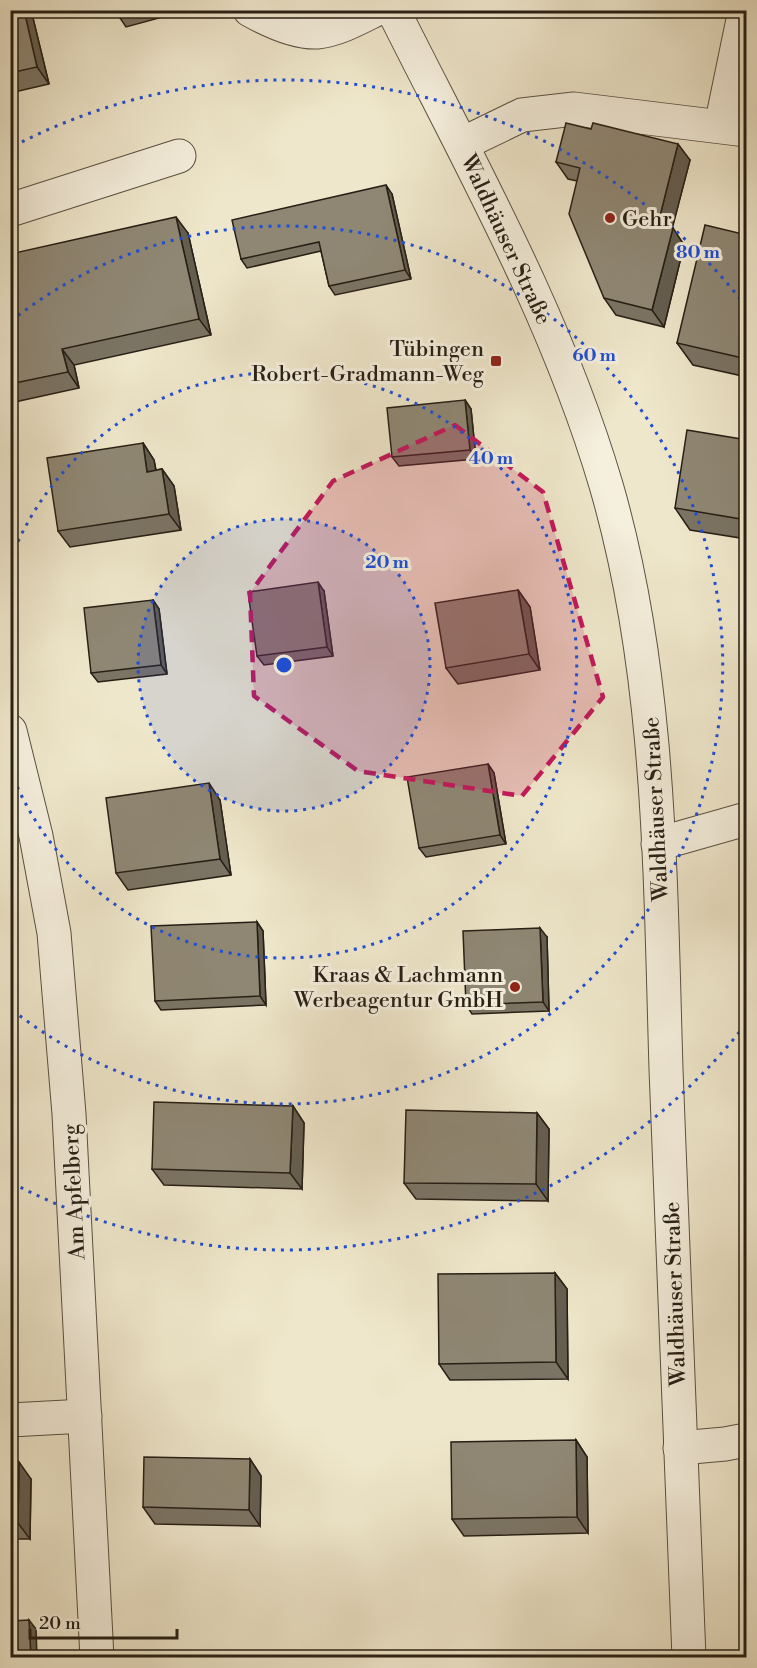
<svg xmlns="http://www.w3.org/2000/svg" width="757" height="1668" font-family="'Libre Bodoni',serif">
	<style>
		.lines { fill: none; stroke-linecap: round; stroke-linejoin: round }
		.minor-casing { stroke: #595142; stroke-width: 35 }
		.minor { stroke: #f5efdd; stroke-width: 33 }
		.wall { fill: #7b7464; stroke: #271f15; stroke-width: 1.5 }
		.shaded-wall { fill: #645e51; stroke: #271f15; stroke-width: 1.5 }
		.building { fill: #8f8774; stroke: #271f15; stroke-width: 1.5 }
		.marked { fill: #c2185b; fill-opacity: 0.2; stroke: #c2185b; stroke-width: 4.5; stroke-dasharray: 12 8; stroke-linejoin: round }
		.ring { fill: none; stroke: #1d4ed8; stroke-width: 3; stroke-dasharray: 3 6 }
		.poi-dot { fill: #8f2418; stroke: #f5efdd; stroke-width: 2 }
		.labels { text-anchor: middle; stroke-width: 6; stroke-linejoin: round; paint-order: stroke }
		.poi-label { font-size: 22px; fill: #271f15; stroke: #f5efdd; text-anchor: end }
		.street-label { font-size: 22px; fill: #271f15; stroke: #f5efdd }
		.centre { fill: #1d4ed8; stroke: #f5efdd; stroke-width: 3 }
		.ring-label { font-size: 18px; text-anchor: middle; font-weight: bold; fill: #1d4ed8; stroke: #f5efdd; stroke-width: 6; stroke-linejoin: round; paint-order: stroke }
	</style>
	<rect width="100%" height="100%" fill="#efe7cb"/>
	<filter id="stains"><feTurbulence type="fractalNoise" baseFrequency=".00333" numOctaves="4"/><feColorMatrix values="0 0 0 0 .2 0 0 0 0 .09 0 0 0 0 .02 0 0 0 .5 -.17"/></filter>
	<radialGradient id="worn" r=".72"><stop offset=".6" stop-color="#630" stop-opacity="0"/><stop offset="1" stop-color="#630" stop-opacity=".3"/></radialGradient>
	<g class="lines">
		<g class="minor-casing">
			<g id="minor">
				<path d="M250 10C268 20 296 33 317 32 337 30 357 19 375 10"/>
				<path d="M393 10C471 166 556 316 606 485 661 674 660 873 666 1069 672 1265 680 1461 689 1658"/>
				<path d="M721 126 745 10"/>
				<path d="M462 144 522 115 574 109 746 130"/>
				<path d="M10 210 179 156"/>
				<path d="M10 731 36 836 54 933 69 1114 97 1658"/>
				<path d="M658 844 746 819"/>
				<path d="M10 1420 85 1416"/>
				<path d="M680 1448 725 1444 746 1440"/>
			</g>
		</g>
		<use href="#minor" class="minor"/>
	</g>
	<g class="wall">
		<path d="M10 10H30L32 14 49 84 10 93Z"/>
		<path d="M118 10H169L170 15 126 27 120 18Z"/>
		<path d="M690 160 672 228 684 245 664 327 616 315 604 298 577 181 568 179 556 162Z"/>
		<path d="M392 194 411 279 335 295 329 286 321 251 247 268 241 259Z"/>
		<path d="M188 233 211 335 74 365 79 388 10 403V254Z"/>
		<path d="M747 235V377L693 365 677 343Z"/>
		<path d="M465 400 471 409 476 459 399 466 392 457Z"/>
		<path d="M747 440V539L690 530 675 508Z"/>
		<path d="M143 443 154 460 156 470 162 469 174 486 181 530 70 547 58 531Z"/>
		<path d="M518 590 530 607 540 670 458 684 446 668Z"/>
		<path d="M324 591 333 656 264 665 257 656Z"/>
		<path d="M153 600 159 609 167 674 98 682 91 673Z"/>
		<path d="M488 764 494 773 506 844 426 857 419 848Z"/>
		<path d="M220 800 231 875 128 890 116 873Z"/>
		<path d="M257 922 263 931 266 1005 161 1010 155 1001Z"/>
		<path d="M547 937 549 1011 472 1014 466 1005Z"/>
		<path d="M293 1106 304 1123 302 1189 164 1185 152 1169Z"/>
		<path d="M537 1113 549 1129 548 1201 416 1199 404 1183Z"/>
		<path d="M555 1273 567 1289 568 1379 450 1380 439 1364Z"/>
		<path d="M576 1440 587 1457 588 1533 464 1536 452 1519Z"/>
		<path d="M250 1459 261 1476 260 1526 155 1524 143 1507Z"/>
		<path d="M10 1462 31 1479 30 1539H10Z"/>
	</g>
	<g class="shaded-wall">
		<path d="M24 10H30L32 14 49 84 37 67Z"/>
		<path d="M678 144 690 160 669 241 658 224Z"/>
		<path d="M386 185 392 194 411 279 405 270Z"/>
		<path d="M176 217 188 233 211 335 199 319Z"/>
		<path d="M673 228 684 245 664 327 652 310Z"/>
		<path d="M62 349 74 365 79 388 68 372Z"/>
		<path d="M465 400 471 409 476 459 470 450Z"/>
		<path d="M143 443 154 460 159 488 147 472Z"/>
		<path d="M162 469 174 486 181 530 169 514Z"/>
		<path d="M318 582 324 591 333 656 327 647Z"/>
		<path d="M518 590 530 607 540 670 529 654Z"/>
		<path d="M153 600 159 609 167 674 161 665Z"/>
		<path d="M488 764 494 773 506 844 500 835Z"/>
		<path d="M209 783 220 800 231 875 220 859Z"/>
		<path d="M257 922 263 931 266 1005 260 996Z"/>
		<path d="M540 928 547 937 549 1011 543 1002Z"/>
		<path d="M293 1106 304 1123 302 1189 290 1173Z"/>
		<path d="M537 1113 549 1129 548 1201 536 1184Z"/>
		<path d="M555 1273 567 1289 568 1379 556 1362Z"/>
		<path d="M576 1440 587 1457 588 1533 577 1517Z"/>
		<path d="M250 1459 261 1476 260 1526 249 1510Z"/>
		<path d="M19 1462 31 1479 30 1539 18 1523Z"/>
		<path d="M29 1620 36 1629 37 1658H31Z"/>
	</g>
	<g class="building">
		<path d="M10 10H24L37 67 10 73Z"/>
		<path d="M118 10H146L120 18Z"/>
		<path d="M566 123 591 129 593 123 678 144 658 224 673 228 652 310 604 298 569 214 580 168 556 162Z"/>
		<path d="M386 185 405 270 329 286 319 242 241 259 232 220Z"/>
		<path d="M176 217 199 319 62 349 68 372 10 384V254Z"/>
		<path d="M705 225 747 235V359L677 343Z"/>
		<path d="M465 400 470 450 392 457 387 408Z"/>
		<path d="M687 430 747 440V520L675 508Z"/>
		<path d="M143 443 147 472 162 469 169 514 58 531 47 458Z"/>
		<path d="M318 582 327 647 257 656 248 592Z"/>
		<path d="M518 590 529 654 446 668 435 603Z"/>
		<path d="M153 600 161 665 91 673 84 608Z"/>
		<path d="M488 764 500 835 419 848 407 777Z"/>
		<path d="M209 783 220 859 116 873 106 798Z"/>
		<path d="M257 922 260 996 155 1001 151 926Z"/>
		<path d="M540 928 543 1002 466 1005 463 931Z"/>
		<path d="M154 1102 293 1106 290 1173 152 1169Z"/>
		<path d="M406 1110 537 1113 536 1184 404 1183Z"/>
		<path d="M555 1273 556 1362 439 1364 438 1274Z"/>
		<path d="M576 1440 577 1517 452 1519 451 1442Z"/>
		<path d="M144 1457 250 1459 249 1510 143 1507Z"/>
		<path d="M10 1462H19L18 1523 10 1522Z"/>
		<path d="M29 1620 31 1658H10V1621Z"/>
	</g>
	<path class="marked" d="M455 425 543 492 603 697 522 796 358 771 254 696 250 593 333 481Z"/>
	<circle cx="284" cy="665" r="146" fill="#1d4ed8" fill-opacity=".12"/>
	<g class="ring">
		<circle cx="284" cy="665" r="146"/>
		<path d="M11 558A293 293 0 1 1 11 772"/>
		<path d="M11 321A439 439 0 1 1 11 1009"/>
		<path d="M745 1025A585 585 0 0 1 14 1184M14 146A585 585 0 0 1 745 305"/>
	</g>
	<g class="poi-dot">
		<circle cx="610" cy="218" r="6"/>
		<rect x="490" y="355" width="12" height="12" rx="3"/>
		<circle cx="515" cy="987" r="6"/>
	</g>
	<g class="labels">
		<g class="poi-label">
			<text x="622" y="226" text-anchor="start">Gehr</text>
			<text x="484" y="356">Tübingen<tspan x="484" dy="25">Robert-Gradmann-Weg</tspan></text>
			<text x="503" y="982">Kraas &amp; Lachmann<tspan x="503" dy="25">Werbeagentur GmbH</tspan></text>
		</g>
		<g class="street-label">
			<text transform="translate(507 239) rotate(65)" y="8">Waldhäuser Straße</text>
			<text transform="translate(655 809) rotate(-93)" y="8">Waldhäuser Straße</text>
			<text transform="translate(73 1192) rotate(-93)" y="8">Am Apfelberg</text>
			<text transform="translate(674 1294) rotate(-92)" y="8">Waldhäuser Straße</text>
		</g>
	</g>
	<circle cx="284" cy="665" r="9" class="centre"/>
	<g class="ring-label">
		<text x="698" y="258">80 m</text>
		<text x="594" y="361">60 m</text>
		<text x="491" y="464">40 m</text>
		<text x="387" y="568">20 m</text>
	</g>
	<rect width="757" height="1668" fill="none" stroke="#efe7cb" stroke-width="36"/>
	<rect x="12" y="12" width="733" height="1644" fill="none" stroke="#271f15" stroke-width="3"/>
	<rect x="18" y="18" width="721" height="1632" fill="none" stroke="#271f15" stroke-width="1.5"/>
	<path d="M30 1629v9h147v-9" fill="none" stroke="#271f15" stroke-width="3"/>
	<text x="39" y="1629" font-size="18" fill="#271f15" stroke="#f5efdd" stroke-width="4.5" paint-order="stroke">20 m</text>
	<rect width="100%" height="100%" filter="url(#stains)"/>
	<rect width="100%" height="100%" fill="url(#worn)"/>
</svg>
